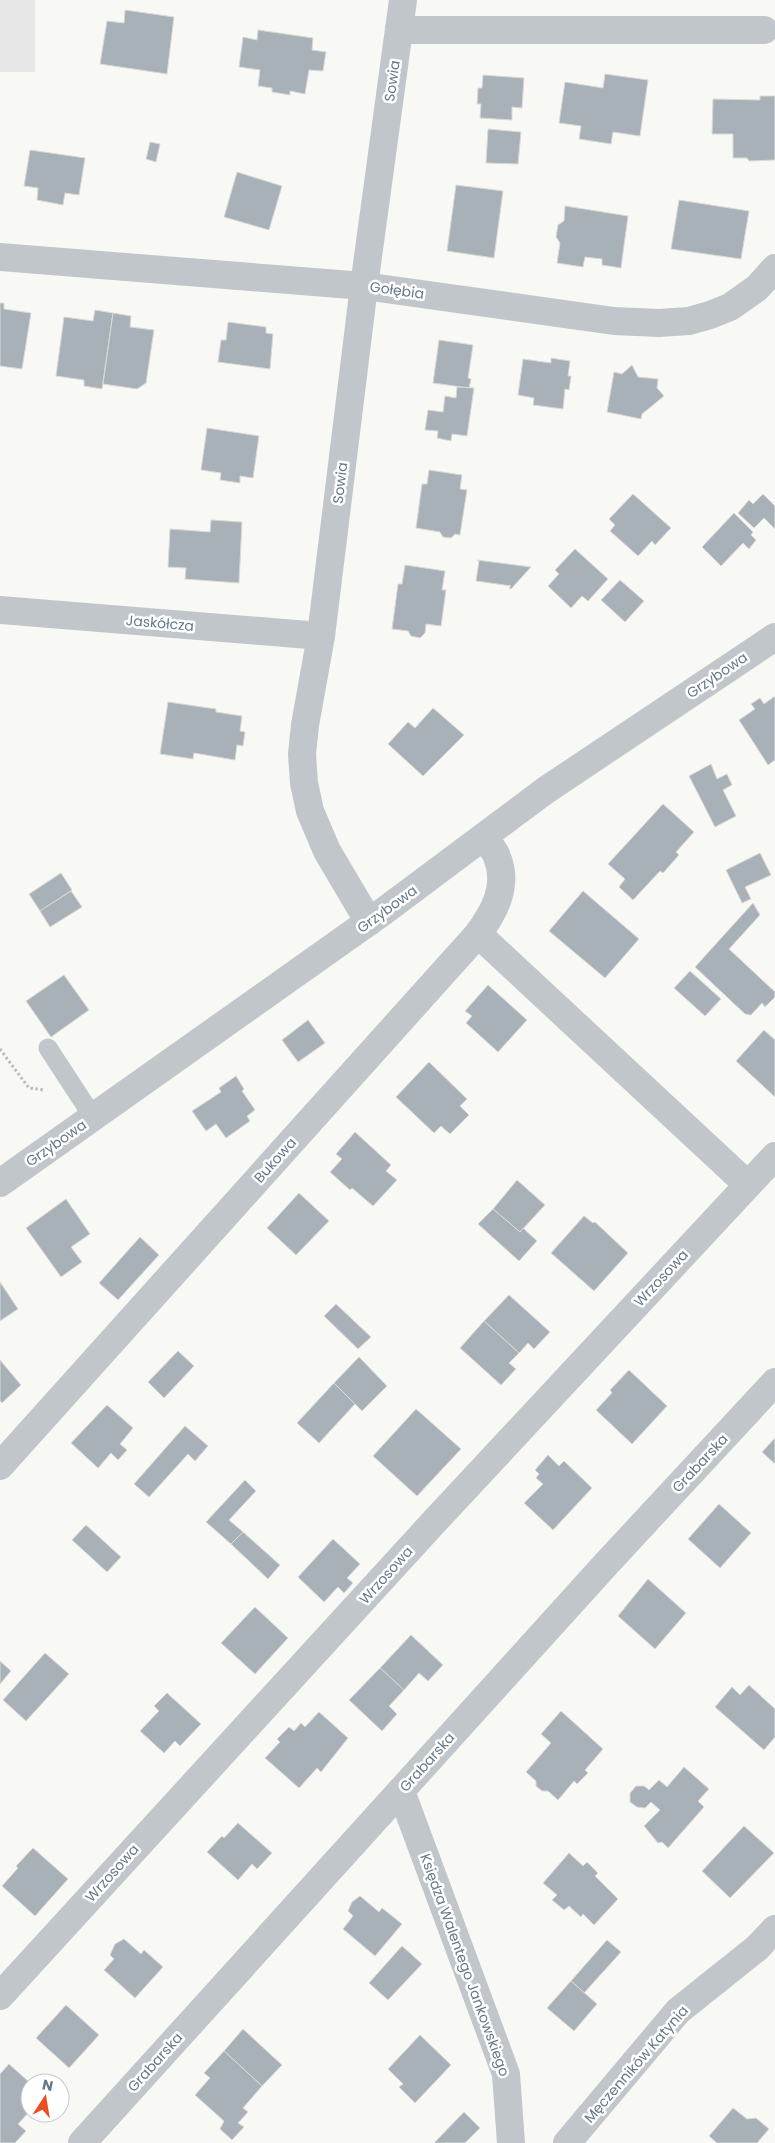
<svg xmlns="http://www.w3.org/2000/svg" width="775" height="2143" font-family="Poppins,sans-serif">
	<style>
		.built { fill: #e6e7e6 }
		.building { fill: #a8b1b7; stroke: #dadad7 }
		.lines { fill: none; stroke-linecap: round; stroke-linejoin: round }
		.path { stroke: #b9bdc0; stroke-width: 3; stroke-dasharray: 2.5 2.5; stroke-linecap: butt }
		.service { stroke: #c1c6ca; stroke-width: 19 }
		.minor { stroke: #c1c6ca; stroke-width: 28 }
		.labels { text-anchor: middle; stroke-width: 5; stroke-linejoin: round; paint-order: stroke }
		.street-label { font-size: 14px; fill: #667988; stroke: #fff }
	</style>
	<rect width="100%" height="100%" fill="#f8f8f5"/>
	<rect class="built" x="0" y="0" width="35" height="72"/>
	<g class="building">
		<path d="M125 10 174 17 167 74 100 64 107 21 124 23Z"/>
		<path d="M258 30 313 38 312 50 326 52 323 71 309 70 305 94 290 91V95L272 92V88L258 86 260 70 239 67 243 37 257 40Z"/>
		<path d="M605 74 648 80 640 136 613 132 611 144 579 139 581 126 559 123 565 82 603 88Z"/>
		<path d="M483 75 524 78 522 108 512 107V120L480 118 481 104H477L478 88H482Z"/>
		<path d="M760 96H775V160L749 161 747 158H733V134H712L713 99 760 100Z"/>
		<path d="M488 129 521 132 518 164 486 163Z"/>
		<path d="M150 142 160 144 156 162 146 159Z"/>
		<path d="M30 150 85 158 79 195 65 193 63 205 37 200 38 188 24 186Z"/>
		<path d="M237 172 282 186 269 230 224 217Z"/>
		<path d="M456 185 503 191 494 258 447 251Z"/>
		<path d="M679 200 749 211 741 259 671 249Z"/>
		<path d="M565 206 628 216 621 268 602 265V259L585 257 583 267 557 263 560 243 556 237 558 225 564 221Z"/>
		<path d="M0 303H4V309L31 313 22 369 0 366Z"/>
		<path d="M95 310 113 313 102 389 84 386V380L56 376 64 317 93 321Z"/>
		<path d="M113 313 131 316 130 327 154 330 146 383 137 389 103 384Z"/>
		<path d="M228 322 266 327V333L273 334 270 369 218 362 221 340H226Z"/>
		<path d="M439 340 473 345 468 378 471 379 469 388 433 383Z"/>
		<path d="M551 358 570 361 568 376H571L569 390 565 389 563 409 533 405 534 398 518 395 523 359 551 363Z"/>
		<path d="M632 365 638 377 658 379 657 388 664 396 642 414 641 419 607 412 614 372 622 374Z"/>
		<path d="M457 387 474 388 467 436 452 434 451 441 437 438 438 431 425 430 428 410 443 412 445 396 456 398Z"/>
		<path d="M207 428 259 436 253 478 240 476V483L220 480 221 473 201 470Z"/>
		<path d="M429 470 462 475 460 489 467 490 460 535 455 534 451 538 443 537 440 532 416 528 422 484H427Z"/>
		<path d="M633 494 671 528 655 545 652 541 638 556 610 531 615 525 609 519Z"/>
		<path d="M763 494 775 506V529L764 518 754 528 738 513 749 500 753 504Z"/>
		<path d="M734 513 753 532 751 535 756 540 749 549 743 543 721 566 702 547Z"/>
		<path d="M211 520 242 522 239 583 185 579 186 568 168 567 170 529 210 532Z"/>
		<path d="M575 549 608 579 588 601 582 596 571 608 548 586 559 574 555 570Z"/>
		<path d="M477 560 531 567 511 589 509 588 511 586 476 581 479 561Z"/>
		<path d="M405 565 445 571 442 590H446L441 626 426 624 425 633 420 638 411 636 408 631 392 629 398 584H402Z"/>
		<path d="M620 580 644 601 625 622 601 600Z"/>
		<path d="M775 696V760L768 765 739 720 755 709 751 704 760 698 764 704Z"/>
		<path d="M168 702 216 709V712L242 716 240 731 245 732 243 746 237 745 235 760 194 753 193 759 160 754Z"/>
		<path d="M433 708 464 735 423 776 388 744 408 722 415 728Z"/>
		<path d="M711 764 717 779 727 774 732 785 723 790 736 816 715 827 689 776Z"/>
		<path d="M663 804 694 832 676 852 679 855 663 873 660 871 633 900 619 887 625 879 608 864Z"/>
		<path d="M760 853 771 875 745 887 751 899 742 903 726 870Z"/>
		<path d="M61 873 72 890 40 911 29 894Z"/>
		<path d="M71 891 82 907 50 927 40 911Z"/>
		<path d="M583 891 639 939 605 978 549 931Z"/>
		<path d="M753 903 760 915 729 949 775 992V997L765 1007 762 1003 751 1015 745 1014 695 967Z"/>
		<path d="M690 971 721 999 705 1016 674 988Z"/>
		<path d="M64 975 89 1010 51 1037 26 1001Z"/>
		<path d="M488 985 527 1020 498 1052 466 1023 472 1016 465 1011Z"/>
		<path d="M308 1020 325 1043 298 1062 282 1040Z"/>
		<path d="M764 1030 775 1040V1097L736 1061Z"/>
		<path d="M429 1062 467 1099 460 1106 469 1115 450 1134 441 1126 434 1133 396 1097Z"/>
		<path d="M236 1076 244 1089 242 1091 255 1110 247 1116 250 1121 226 1138 216 1124 206 1131 192 1111 221 1092 219 1088Z"/>
		<path d="M355 1132 391 1165 386 1171 397 1180 373 1206 352 1188 350 1190 330 1172 342 1159 336 1154Z"/>
		<path d="M517 1180 545 1205 520 1232 493 1209Z"/>
		<path d="M299 1193 329 1221 296 1255 267 1228Z"/>
		<path d="M66 1199 90 1234 71 1247 82 1262 61 1277 26 1228Z"/>
		<path d="M493 1209 520 1232 523 1228 537 1241 519 1261 478 1224Z"/>
		<path d="M584 1216 593 1223 595 1222 628 1253 594 1291 551 1253Z"/>
		<path d="M140 1237 159 1255 118 1300 99 1283Z"/>
		<path d="M0 1282 18 1309 0 1321Z"/>
		<path d="M509 1295 550 1332 534 1349 528 1343 519 1353 484 1321Z"/>
		<path d="M336 1304 371 1337 358 1349 324 1316Z"/>
		<path d="M484 1321 519 1353 509 1363 516 1369 501 1385 460 1348Z"/>
		<path d="M178 1351 194 1366 164 1398 148 1382Z"/>
		<path d="M359 1357 387 1386 362 1411 334 1383Z"/>
		<path d="M0 1360 21 1385 2 1403 0 1401Z"/>
		<path d="M629 1370 667 1406 632 1444 596 1410 612 1393 610 1390Z"/>
		<path d="M334 1383 355 1404 319 1443 297 1423Z"/>
		<path d="M107 1405 133 1428 120 1444 127 1450 118 1460 111 1453 98 1468 71 1443Z"/>
		<path d="M416 1409 461 1449 417 1496 373 1456Z"/>
		<path d="M185 1426 208 1446 195 1461 188 1454 149 1497 134 1484Z"/>
		<path d="M775 1438V1464L762 1452Z"/>
		<path d="M548 1455 559 1466 564 1461 592 1488 553 1530 524 1503 543 1484 536 1478 539 1474 535 1470Z"/>
		<path d="M245 1480 256 1491 229 1520 243 1532 231 1544 206 1522Z"/>
		<path d="M719 1504 751 1533 720 1568 688 1539Z"/>
		<path d="M86 1525 121 1557 107 1572 72 1540Z"/>
		<path d="M243 1532 280 1565 268 1579 231 1544Z"/>
		<path d="M333 1539 360 1564 347 1578 353 1583 344 1593 338 1587 324 1602 298 1577Z"/>
		<path d="M648 1579 686 1613 655 1649 618 1616Z"/>
		<path d="M255 1607 288 1638 255 1674 221 1643Z"/>
		<path d="M411 1635 443 1665 428 1681 419 1673 404 1690 380 1668Z"/>
		<path d="M45 1653 69 1674 26 1721 3 1700Z"/>
		<path d="M0 1661 11 1671 0 1684Z"/>
		<path d="M380 1668 404 1690 389 1706 397 1714 382 1731 349 1700Z"/>
		<path d="M749 1685 775 1709V1737L764 1750 715 1707 732 1687 740 1695Z"/>
		<path d="M167 1693 201 1724 180 1746 175 1741 164 1753 140 1731 159 1711 154 1706Z"/>
		<path d="M561 1711 603 1749 585 1770 588 1773 577 1784 574 1781 558 1800 548 1791H542L536 1786V1781L526 1772 551 1743 541 1734Z"/>
		<path d="M319 1712 348 1738 321 1772 317 1768 299 1788 265 1758 280 1742 277 1739 289 1727 294 1731 301 1723 305 1727Z"/>
		<path d="M684 1767 709 1789 698 1801 704 1807 668 1848 662 1842 658 1843 644 1826 660 1810 651 1802 645 1808 637 1807 630 1802V1793L636 1786H644L649 1790 659 1780 667 1787Z"/>
		<path d="M238 1823 272 1853 257 1869 252 1864 238 1880 207 1852 222 1836 224 1838Z"/>
		<path d="M744 1826 774 1853 730 1898 702 1871Z"/>
		<path d="M33 1848 68 1879 35 1916 2 1886 18 1868 16 1866Z"/>
		<path d="M569 1853 583 1866 587 1862 598 1873 595 1876 618 1899 594 1925 583 1914 581 1917 569 1906 564 1910 552 1900 557 1895 543 1883Z"/>
		<path d="M360 1896 379 1912 382 1908 402 1924 375 1956 343 1929 353 1916 348 1911 352 1902Z"/>
		<path d="M124 1939 141 1954 144 1950 163 1967 135 1998 104 1970 114 1959 110 1955 115 1944Z"/>
		<path d="M607 1940 621 1952 584 1993 571 1981Z"/>
		<path d="M402 1946 422 1964 388 2000 369 1983Z"/>
		<path d="M571 1981 597 2004 574 2031 547 2008Z"/>
		<path d="M66 2005 99 2035 69 2068 36 2038Z"/>
		<path d="M243 2029 282 2065 262 2086 224 2051Z"/>
		<path d="M420 2035 451 2065 415 2103 399 2087 403 2084 388 2069Z"/>
		<path d="M224 2051 262 2086 243 2108 248 2112 238 2123 244 2127 232 2140 220 2129 224 2121 195 2095 210 2078 204 2073Z"/>
		<path d="M9 2064 30 2083V2111L18 2124 26 2131 15 2143H0V2074Z"/>
		<path d="M733 2108 747 2119 756 2118 769 2129 757 2143H717L709 2136Z"/>
		<path d="M464 2112 480 2128 465 2143H434Z"/>
	</g>
	<g class="lines">
		<path class="path" d="M0 1049 29 1088 45 1090"/>
		<path class="service" d="M48 1048 93 1117"/>
		<g class="minor">
			<path d="M399 30H764"/>
			<path d="M0 257 364 286 614 321 659 323 689 321 710 315 730 307 757 288 775 268"/>
			<path d="M0 610 321 636"/>
			<path d="M369 922 327 851 310 811 304 783 302 754 305 725 321 636 364 286 403 0"/>
			<path d="M478 934 748 1185"/>
			<path d="M0 1183 384 911 546 790 775 637"/>
			<path d="M0 1466 478 934C494 912 509 886 497 857 495 850 488 844 484 837"/>
			<path d="M401 1791 506 2074 511 2143"/>
			<path d="M0 1996 433 1523 775 1156"/>
			<path d="M82 2143 607 1563 775 1382"/>
			<path d="M567 2143 678 2011 757 1948 775 1929"/>
		</g>
	</g>
	<g class="labels">
		<g class="street-label">
			<text transform="translate(392 81) rotate(-82)" y="5">Sowia</text>
			<text transform="translate(397 290) rotate(8)" y="5">Gołębia</text>
			<text transform="translate(340 483) rotate(-83)" y="5">Sowia</text>
			<text transform="translate(160 623) rotate(5)" y="5">Jaskółcza</text>
			<text transform="translate(717 675) rotate(-34)" y="5">Grzybowa</text>
			<text transform="translate(387 909) rotate(-36)" y="5">Grzybowa</text>
			<text transform="translate(56 1143) rotate(-35)" y="5">Grzybowa</text>
			<text transform="translate(275 1160) rotate(-48)" y="5">Bukowa</text>
			<text transform="translate(661 1278) rotate(-47)" y="5">Wrzosowa</text>
			<text transform="translate(700 1463) rotate(-47)" y="5">Grabarska</text>
			<text transform="translate(386 1575) rotate(-48)" y="5">Wrzosowa</text>
			<text transform="translate(427 1762) rotate(-48)" y="5">Grabarska</text>
			<text transform="translate(112 1873) rotate(-48)" y="5">Wrzosowa</text>
			<text transform="translate(465 1965) rotate(70)" y="5">Księdza Walentego Jankowskiego</text>
			<text transform="translate(155 2062) rotate(-48)" y="5">Grabarska</text>
			<text transform="translate(636 2064) rotate(-49)" y="5">Męczenników Katynia</text>
		</g>
	</g>
	<g transform="translate(45 2098) rotate(12)"><circle r="24" fill="#ffffff" stroke="#c2c9cf"/>
	<path d="M0-4L9 19L0 12L-9 19Z" fill="#eb4e22"/>
	<text y="-8" font-size="14" font-weight="bold" text-anchor="middle" fill="#667988">N</text>
	</g>
</svg>
